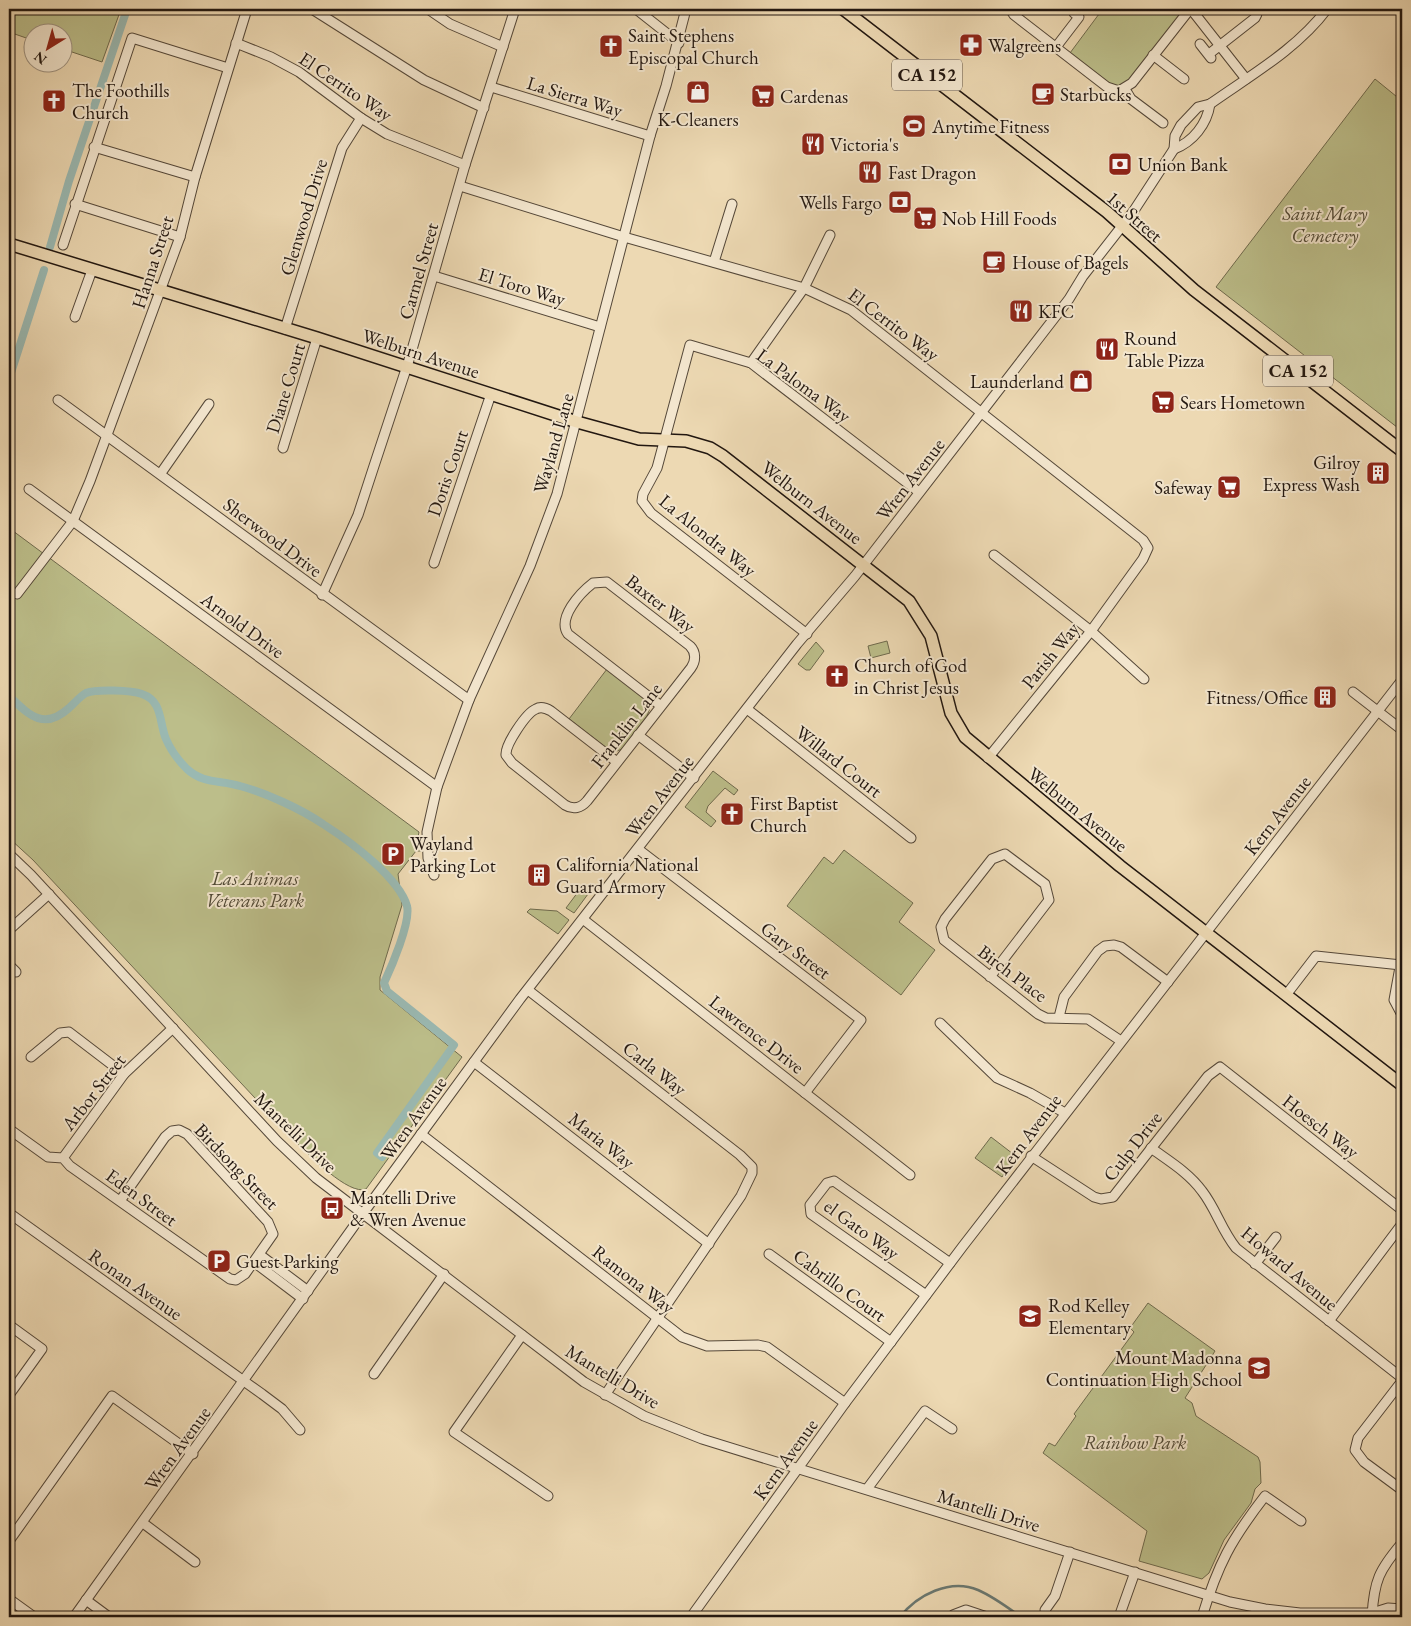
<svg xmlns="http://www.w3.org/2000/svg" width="1411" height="1626" font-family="'EB Garamond',serif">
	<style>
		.green { fill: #bcbe8a; stroke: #6f6a4d }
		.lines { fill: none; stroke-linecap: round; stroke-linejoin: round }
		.stream { stroke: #6a7871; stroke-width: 2.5 }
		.canal { stroke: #9ab9b2; stroke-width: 8 }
		.minor-casing { stroke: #554839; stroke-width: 11 }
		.major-casing { stroke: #221710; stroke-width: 14 }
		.minor { stroke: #f3e6ce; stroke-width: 9 }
		.major { stroke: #edd9b3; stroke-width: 11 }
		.labels { text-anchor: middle; stroke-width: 4; stroke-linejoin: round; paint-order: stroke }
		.shield { fill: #f3e6ce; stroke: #615549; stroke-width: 1 }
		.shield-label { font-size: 18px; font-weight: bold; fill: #221710 }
		.poi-label { font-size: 19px; fill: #221710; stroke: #f3e6ce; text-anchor: start }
		.street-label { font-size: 19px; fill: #221710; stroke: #f3e6ce }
		.park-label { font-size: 19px; font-style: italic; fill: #504935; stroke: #f3e6ce }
	</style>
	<rect width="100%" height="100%" fill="#edd9b3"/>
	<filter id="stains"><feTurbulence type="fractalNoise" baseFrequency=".004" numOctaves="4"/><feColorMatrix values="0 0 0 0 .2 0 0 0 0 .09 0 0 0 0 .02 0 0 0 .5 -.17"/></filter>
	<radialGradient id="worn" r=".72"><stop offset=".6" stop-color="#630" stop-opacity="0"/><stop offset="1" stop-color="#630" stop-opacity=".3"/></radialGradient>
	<g class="green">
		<path d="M9 9H121L102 62 63 49 62 32H32V40L9 32Z"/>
		<path d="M1107 9H1182L1178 17 1127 82 1117 87 1112 85 1070 53 1099 14Z"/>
		<path d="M1375 79 1402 101V431L1216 287Z"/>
		<path d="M9 528 419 832 418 837 423 845V851H416L398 874 402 905 380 977V990L462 1057 366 1189C349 1196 308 1154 296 1142L33 860 9 838Z"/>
		<path d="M887 641 890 653 871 658 868 646Z"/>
		<path d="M816 642 824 651 810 670H806L798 664Z"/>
		<path d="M607 669 646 700 650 708 647 716 622 749 617 751 608 749 569 719Z"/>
		<path d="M713 771 738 790 734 795 725 788 708 806 706 812 716 821 711 827 685 807Z"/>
		<path d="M844 850 913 903 899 922 935 950 901 995 787 906 824 857 833 864Z"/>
		<path d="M584 884 591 890 574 913 566 908Z"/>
		<path d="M530 909 557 911 569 920 558 934 527 912Z"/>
		<path d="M991 1137 1017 1157 1002 1177 975 1158Z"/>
		<path d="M1148 1303 1215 1351 1185 1398 1192 1403 1196 1416 1258 1457 1260 1462 1261 1483 1255 1489 1251 1503 1224 1540 1209 1573 1202 1579 1139 1561 1147 1531 1043 1453 1049 1443 1055 1446 1076 1416 1074 1414 1134 1332 1130 1328Z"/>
	</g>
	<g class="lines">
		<path class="stream" d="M900 1617C917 1595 950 1578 978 1590 994 1597 1007 1607 1021 1617"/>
		<g class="canal">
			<path d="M50 247 69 181 127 9"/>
			<path d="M9 379 44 270"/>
			<path d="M9 696C29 715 44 731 69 708 74 704 80 696 86 693 96 689 131 690 142 694 163 701 159 723 166 739 171 751 178 760 187 769 203 784 221 780 240 786 266 793 301 809 323 824"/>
			<path d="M326 826C351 842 399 878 407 906 411 922 391 968 384 983L387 991 454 1045 377 1153 382 1157"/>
		</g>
		<g class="minor-casing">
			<g id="minor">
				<path d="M312 9 424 80 484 108"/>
				<path d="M428 9 450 24 503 47"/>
				<path d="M636 9 679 43"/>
				<path d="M1010 9 1014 15 1107 87 1119 91 1132 83 1190 9"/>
				<path d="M1191 9 1246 79"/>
				<path d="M236 43 271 57 299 72 361 118 387 134 465 165"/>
				<path d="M1200 44 1211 58"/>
				<path d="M1056 47 1079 17 1074 13"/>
				<path d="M1209 54 1255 18 1257 14 1255 9"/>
				<path d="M1153 55 1184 79"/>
				<path d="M491 87 650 136"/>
				<path d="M1125 89 1131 99 1163 123"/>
				<path d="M94 147 195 177"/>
				<path d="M1174 149C1193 142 1207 124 1210 104"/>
				<path d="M460 186 624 237 804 288 851 310 1143 540 1148 548 1143 559 1091 631 988 758"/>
				<path d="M75 204 180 237"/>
				<path d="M63 245 132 38 228 68"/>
				<path d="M714 262 732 204"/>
				<path d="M434 276 600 327"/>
				<path d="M75 317 92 270"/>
				<path d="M285 329 342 148 361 118"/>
				<path d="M751 363 804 288 830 235"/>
				<path d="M58 400 469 700"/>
				<path d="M283 448 317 338"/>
				<path d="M161 473 209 404"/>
				<path d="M29 489 437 787"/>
				<path d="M994 555 1091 631 1144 679"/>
				<path d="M434 563 491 394"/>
				<path d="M17 594 73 521 90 481 180 237 195 177 247 9"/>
				<path d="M322 595 358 515 374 466 409 360 465 165 515 9"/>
				<path d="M807 634 651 513 642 501 643 494 657 468 690 345 751 363 919 492"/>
				<path d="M1353 692 1402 730"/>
				<path d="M747 709 911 838"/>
				<path d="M638 735 694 778"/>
				<path d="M617 762 551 711C546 708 541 706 536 709 526 713 505 745 506 755L512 763 565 805C573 810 581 808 587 801L691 668C696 661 696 652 690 646L607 582 593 583C580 593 557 618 568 634L661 706"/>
				<path d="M638 849 861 1020 805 1093"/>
				<path d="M9 854 31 875 277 1141 316 1178 584 1382 644 1416 702 1439 1230 1602 1265 1609 1300 1613H1372L1388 1608 1402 1609"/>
				<path d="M434 875 428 858 427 832 437 787 469 700 530 566 557 494 650 136 666 86 686 9"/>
				<path d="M584 920 910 1175"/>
				<path d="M9 930 49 894"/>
				<path d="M1402 956 1394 1000 1402 1015"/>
				<path d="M9 965 16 972"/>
				<path d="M990 977 1049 900 1045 884 1005 854 992 859 945 919 941 927 944 940 1038 1014 1046 1018 1088 1019 1121 1041"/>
				<path d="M528 990 740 1155 752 1167V1173L741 1196 605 1395"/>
				<path d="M1286 995 1316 956 1401 965"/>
				<path d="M1059 1017 1064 997 1098 951 1105 946 1114 945 1121 947 1168 982"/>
				<path d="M940 1023 997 1078 1030 1093 1065 1113"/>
				<path d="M31 1057 60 1033 69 1032 124 1074"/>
				<path d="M474 1062 709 1244"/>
				<path d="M9 1129 48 1157 63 1158 70 1166 230 1279 236 1280 245 1274 273 1234 268 1222 187 1134 179 1130 172 1131 165 1137 120 1201"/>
				<path d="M421 1134 682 1337 707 1346 758 1345 767 1347 845 1403"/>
				<path d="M1151 1148C1169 1161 1189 1173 1202 1191 1216 1209 1221 1229 1236 1248L1402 1378"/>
				<path d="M1031 1156 1094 1197 1101 1199 1113 1197 1208 1076 1220 1067 1402 1210"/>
				<path d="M63 1158 124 1074 173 1028"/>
				<path d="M9 1213 262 1394 282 1409 300 1430"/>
				<path d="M769 1254 891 1342"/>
				<path d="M260 1255 308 1291"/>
				<path d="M254 1262 303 1299"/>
				<path d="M1255 1264 1276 1237"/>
				<path d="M926 1295 811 1214 810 1205 827 1183 834 1181 950 1263"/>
				<path d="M1329 1321 1402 1224"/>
				<path d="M9 1325 42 1349 9 1395"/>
				<path d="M522 1335 454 1432 548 1496"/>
				<path d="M374 1374 444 1274"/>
				<path d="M1402 1381 1358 1438 1355 1450 1364 1462 1402 1490"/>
				<path d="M867 1489 925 1411 952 1429"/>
				<path d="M143 1523 195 1562"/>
				<path d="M9 1541 112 1396 193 1454"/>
				<path d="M9 1599 34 1617"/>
				<path d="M86 1600 109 1617"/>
				<path d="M1045 1610 1055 1596 1070 1552"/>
				<path d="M953 1615 966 1610 987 1617"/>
				<path d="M1372 1616C1374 1581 1379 1570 1402 1543"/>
				<path d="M74 1617 364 1212 520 999 797 644 855 576 1069 299 1083 276 1133 212 1174 149 1175 136 1181 125 1198 107 1210 104C1251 75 1297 49 1327 9"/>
				<path d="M691 1617 845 1403 963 1246 1402 680"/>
				<path d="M1119 1617 1135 1572"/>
				<path d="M1202 1617C1218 1564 1231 1540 1265 1496L1301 1521"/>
			</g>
		</g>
		<g class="major-casing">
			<g id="major">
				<path d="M843 9 1107 212 1194 290 1402 451"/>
				<path d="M9 244 317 338 577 422 639 439 686 441 710 448 723 456 909 601 931 636 951 713 965 737 1120 866 1402 1085"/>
			</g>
		</g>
		<use href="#minor" class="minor"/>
		<use href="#major" class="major"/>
	</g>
	<defs>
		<g id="pharmacy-square" transform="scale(1.25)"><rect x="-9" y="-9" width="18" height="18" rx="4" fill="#8f2418" stroke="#f3e6ce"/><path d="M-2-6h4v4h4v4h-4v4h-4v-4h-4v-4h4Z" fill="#fff"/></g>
		<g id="church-square" transform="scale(1.25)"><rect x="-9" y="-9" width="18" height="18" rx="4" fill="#8f2418" stroke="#f3e6ce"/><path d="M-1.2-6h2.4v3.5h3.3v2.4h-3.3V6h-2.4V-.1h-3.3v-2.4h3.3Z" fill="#fff"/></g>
		<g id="shop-square" transform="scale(1.25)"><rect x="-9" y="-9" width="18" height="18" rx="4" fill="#8f2418" stroke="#f3e6ce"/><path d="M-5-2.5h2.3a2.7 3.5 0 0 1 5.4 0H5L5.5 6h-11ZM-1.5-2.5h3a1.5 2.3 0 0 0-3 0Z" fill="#fff"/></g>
		<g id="cafe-square" transform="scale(1.25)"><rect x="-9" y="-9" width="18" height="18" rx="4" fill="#8f2418" stroke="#f3e6ce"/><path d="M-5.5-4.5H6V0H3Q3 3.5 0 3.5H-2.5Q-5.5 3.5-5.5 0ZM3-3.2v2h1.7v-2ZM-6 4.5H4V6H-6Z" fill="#fff"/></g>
		<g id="supermarket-square" transform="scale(1.25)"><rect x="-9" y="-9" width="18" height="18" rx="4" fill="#8f2418" stroke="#f3e6ce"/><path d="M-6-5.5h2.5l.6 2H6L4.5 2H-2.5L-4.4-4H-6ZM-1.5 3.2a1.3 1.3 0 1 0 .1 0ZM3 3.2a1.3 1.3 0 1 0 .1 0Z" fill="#fff"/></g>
		<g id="stadium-square" transform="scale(1.25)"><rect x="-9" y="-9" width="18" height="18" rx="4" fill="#8f2418" stroke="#f3e6ce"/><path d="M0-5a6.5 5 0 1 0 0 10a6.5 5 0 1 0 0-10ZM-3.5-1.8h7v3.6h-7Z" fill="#fff"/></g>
		<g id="restaurant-square" transform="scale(1.25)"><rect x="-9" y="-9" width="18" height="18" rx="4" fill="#8f2418" stroke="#f3e6ce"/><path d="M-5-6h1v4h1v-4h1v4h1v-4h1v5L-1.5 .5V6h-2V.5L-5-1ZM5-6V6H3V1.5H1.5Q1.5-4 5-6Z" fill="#fff"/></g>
		<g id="bank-square" transform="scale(1.25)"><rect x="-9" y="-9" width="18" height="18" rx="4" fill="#8f2418" stroke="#f3e6ce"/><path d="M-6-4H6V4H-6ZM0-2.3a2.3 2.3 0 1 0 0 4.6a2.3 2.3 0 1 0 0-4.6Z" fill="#fff"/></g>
		<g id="building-square" transform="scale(1.25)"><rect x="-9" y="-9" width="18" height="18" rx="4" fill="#8f2418" stroke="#f3e6ce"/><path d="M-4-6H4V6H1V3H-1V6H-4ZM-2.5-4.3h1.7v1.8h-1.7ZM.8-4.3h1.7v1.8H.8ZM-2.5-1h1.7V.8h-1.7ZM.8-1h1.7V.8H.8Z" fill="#fff"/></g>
		<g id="parking-square" transform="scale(1.25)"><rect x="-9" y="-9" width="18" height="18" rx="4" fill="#8f2418" stroke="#f3e6ce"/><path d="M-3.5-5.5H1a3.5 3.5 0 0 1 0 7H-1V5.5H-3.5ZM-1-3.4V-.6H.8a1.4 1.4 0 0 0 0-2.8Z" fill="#fff"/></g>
		<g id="bus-square" transform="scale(1.25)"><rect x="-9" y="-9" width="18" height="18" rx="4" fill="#8f2418" stroke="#f3e6ce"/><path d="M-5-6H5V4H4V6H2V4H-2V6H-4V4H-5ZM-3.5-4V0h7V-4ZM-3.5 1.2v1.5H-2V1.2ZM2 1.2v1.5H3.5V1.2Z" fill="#fff"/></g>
		<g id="school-square" transform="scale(1.25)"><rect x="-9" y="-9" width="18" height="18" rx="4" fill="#8f2418" stroke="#f3e6ce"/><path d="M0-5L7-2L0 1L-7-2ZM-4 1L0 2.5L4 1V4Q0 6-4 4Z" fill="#fff"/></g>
	</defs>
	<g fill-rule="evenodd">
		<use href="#pharmacy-square" x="971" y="45"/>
		<use href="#church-square" x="611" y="46"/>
		<use href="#shop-square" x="698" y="92"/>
		<use href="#cafe-square" x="1043" y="94"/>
		<use href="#supermarket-square" x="763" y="96"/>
		<use href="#church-square" x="54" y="101"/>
		<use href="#stadium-square" x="914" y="126"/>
		<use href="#restaurant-square" x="813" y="144"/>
		<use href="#bank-square" x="1120" y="164"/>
		<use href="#restaurant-square" x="870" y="172"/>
		<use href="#bank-square" x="900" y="202"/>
		<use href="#supermarket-square" x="925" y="218"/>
		<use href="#cafe-square" x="994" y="262"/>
		<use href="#restaurant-square" x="1021" y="311"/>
		<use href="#restaurant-square" x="1107" y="349"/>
		<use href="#shop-square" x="1081" y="381"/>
		<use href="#supermarket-square" x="1163" y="402"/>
		<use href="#building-square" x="1378" y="473"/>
		<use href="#supermarket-square" x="1229" y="487"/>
		<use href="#church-square" x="837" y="676"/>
		<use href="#building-square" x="1325" y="697"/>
		<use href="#church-square" x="732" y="814"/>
		<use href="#parking-square" x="393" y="854"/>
		<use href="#building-square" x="539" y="875"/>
		<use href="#bus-square" x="332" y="1208"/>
		<use href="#parking-square" x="219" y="1261"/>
		<use href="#school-square" x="1030" y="1316"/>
		<use href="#school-square" x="1259" y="1368"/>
	</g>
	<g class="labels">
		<g class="shield">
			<rect x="892" y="59.5" width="70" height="31" rx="4"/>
			<rect x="1263" y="355.5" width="70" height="31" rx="4"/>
		</g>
		<g class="shield-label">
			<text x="927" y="81">CA 152</text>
			<text x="1298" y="377">CA 152</text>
		</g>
		<g class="poi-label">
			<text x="628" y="42">Saint Stephens<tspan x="628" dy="22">Episcopal Church</tspan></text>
			<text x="988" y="52">Walgreens</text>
			<text x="72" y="97">The Foothills<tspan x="72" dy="22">Church</tspan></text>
			<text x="1060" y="101">Starbucks</text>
			<text x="780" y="103">Cardenas</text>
			<text x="698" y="126" text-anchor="middle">K-Cleaners</text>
			<text x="932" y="133">Anytime Fitness</text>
			<text x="830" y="151">Victoria's</text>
			<text x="1138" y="171">Union Bank</text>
			<text x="888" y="179">Fast Dragon</text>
			<text x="882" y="209" text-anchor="end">Wells Fargo</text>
			<text x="942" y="225">Nob Hill Foods</text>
			<text x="1012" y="269">House of Bagels</text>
			<text x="1038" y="318">KFC</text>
			<text x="1124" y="345">Round<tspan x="1124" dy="22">Table Pizza</tspan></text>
			<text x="1064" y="388" text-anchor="end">Launderland</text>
			<text x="1180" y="409">Sears Hometown</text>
			<text x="1360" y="469" text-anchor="end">Gilroy<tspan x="1360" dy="22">Express Wash</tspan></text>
			<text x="1212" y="494" text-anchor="end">Safeway</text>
			<text x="854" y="672">Church of God<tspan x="854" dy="22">in Christ Jesus</tspan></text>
			<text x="1308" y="704" text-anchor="end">Fitness/Office</text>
			<text x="750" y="810">First Baptist<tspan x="750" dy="22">Church</tspan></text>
			<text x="410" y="850">Wayland<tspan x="410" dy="22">Parking Lot</tspan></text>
			<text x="556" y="871">California National<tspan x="556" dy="22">Guard Armory</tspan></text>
			<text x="350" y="1204">Mantelli Drive<tspan x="350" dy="22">&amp; Wren Avenue</tspan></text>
			<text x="236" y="1268">Guest Parking</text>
			<text x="1048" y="1312">Rod Kelley<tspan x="1048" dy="22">Elementary</tspan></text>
			<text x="1242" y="1364" text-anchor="end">Mount Madonna<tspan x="1242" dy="22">Continuation High School</tspan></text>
		</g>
		<g class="street-label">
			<text transform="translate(346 86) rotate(34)" y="7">El Cerrito Way</text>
			<text transform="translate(575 96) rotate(17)" y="7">La Sierra Way</text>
			<text transform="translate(1135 216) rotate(41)" y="7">1st Street</text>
			<text transform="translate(303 217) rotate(-73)" y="7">Glenwood Drive</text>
			<text transform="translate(152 262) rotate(-72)" y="7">Hanna Street</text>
			<text transform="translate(418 271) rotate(-74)" y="7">Carmel Street</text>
			<text transform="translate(522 286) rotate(17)" y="7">El Toro Way</text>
			<text transform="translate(894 324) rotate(37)" y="7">El Cerrito Way</text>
			<text transform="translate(421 353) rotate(18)" y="7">Welburn Avenue</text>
			<text transform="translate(804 385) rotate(36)" y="7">La Paloma Way</text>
			<text transform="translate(285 388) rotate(-73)" y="7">Diane Court</text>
			<text transform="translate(553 443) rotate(-74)" y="7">Wayland Lane</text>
			<text transform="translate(447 473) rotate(-71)" y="7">Doris Court</text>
			<text transform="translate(910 479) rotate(-52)" y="7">Wren Avenue</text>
			<text transform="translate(812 502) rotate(38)" y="7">Welburn Avenue</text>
			<text transform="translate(708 535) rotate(39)" y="7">La Alondra Way</text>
			<text transform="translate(273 537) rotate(37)" y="7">Sherwood Drive</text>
			<text transform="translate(661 603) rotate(38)" y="7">Baxter Way</text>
			<text transform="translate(243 625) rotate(36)" y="7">Arnold Drive</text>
			<text transform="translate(1050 655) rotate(-51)" y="7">Parish Way</text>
			<text transform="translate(626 725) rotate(-52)" y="7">Franklin Lane</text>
			<text transform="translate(839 761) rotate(38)" y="7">Willard Court</text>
			<text transform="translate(659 796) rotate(-52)" y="7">Wren Avenue</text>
			<text transform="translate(1078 809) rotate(39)" y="7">Welburn Avenue</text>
			<text transform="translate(1277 815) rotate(-52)" y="7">Kern Avenue</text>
			<text transform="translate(796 950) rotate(37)" y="7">Gary Street</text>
			<text transform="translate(1013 973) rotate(37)" y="7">Birch Place</text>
			<text transform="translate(757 1034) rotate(38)" y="7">Lawrence Drive</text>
			<text transform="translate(655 1068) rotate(38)" y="7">Carla Way</text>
			<text transform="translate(93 1092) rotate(-52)" y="7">Arbor Street</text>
			<text transform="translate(413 1118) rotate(-54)" y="7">Wren Avenue</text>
			<text transform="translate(1321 1126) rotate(38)" y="7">Hoesch Way</text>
			<text transform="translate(296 1132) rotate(44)" y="7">Mantelli Drive</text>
			<text transform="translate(1028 1134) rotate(-53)" y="7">Kern Avenue</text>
			<text transform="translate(602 1140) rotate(38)" y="7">Maria Way</text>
			<text transform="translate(1132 1146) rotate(-52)" y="7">Culp Drive</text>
			<text transform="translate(237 1166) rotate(46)" y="7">Birdsong Street</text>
			<text transform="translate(142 1197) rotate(36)" y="7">Eden Street</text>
			<text transform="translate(862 1229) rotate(36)" y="7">el Gato Way</text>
			<text transform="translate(1290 1268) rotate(40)" y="7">Howard Avenue</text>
			<text transform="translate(634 1279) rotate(38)" y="7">Ramona Way</text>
			<text transform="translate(136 1284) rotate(35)" y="7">Ronan Avenue</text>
			<text transform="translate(840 1285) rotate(36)" y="7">Cabrillo Court</text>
			<text transform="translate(613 1376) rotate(31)" y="7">Mantelli Drive</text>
			<text transform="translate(177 1448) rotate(-54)" y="7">Wren Avenue</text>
			<text transform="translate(785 1459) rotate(-54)" y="7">Kern Avenue</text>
			<text transform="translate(989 1510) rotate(17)" y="7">Mantelli Drive</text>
		</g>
		<g class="park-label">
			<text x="1325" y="220">Saint Mary<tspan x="1325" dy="22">Cemetery</tspan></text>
			<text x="255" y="885">Las Animas<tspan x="255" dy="22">Veterans Park</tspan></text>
			<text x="1135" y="1449">Rainbow Park</text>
		</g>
	</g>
	<rect width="1411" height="1626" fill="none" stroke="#edd9b3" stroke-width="30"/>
	<rect x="10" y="10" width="1391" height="1606" fill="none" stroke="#221710" stroke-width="2.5"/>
	<rect x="15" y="15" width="1381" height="1596" fill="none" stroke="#221710"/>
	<g transform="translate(48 48) rotate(217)"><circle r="24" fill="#f3e6ce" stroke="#9f9382"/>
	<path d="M0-4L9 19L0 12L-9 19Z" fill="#8f2418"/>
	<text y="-8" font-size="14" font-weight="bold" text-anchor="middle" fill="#221710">N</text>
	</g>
	<rect width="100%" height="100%" filter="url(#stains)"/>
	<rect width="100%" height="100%" fill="url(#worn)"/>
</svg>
